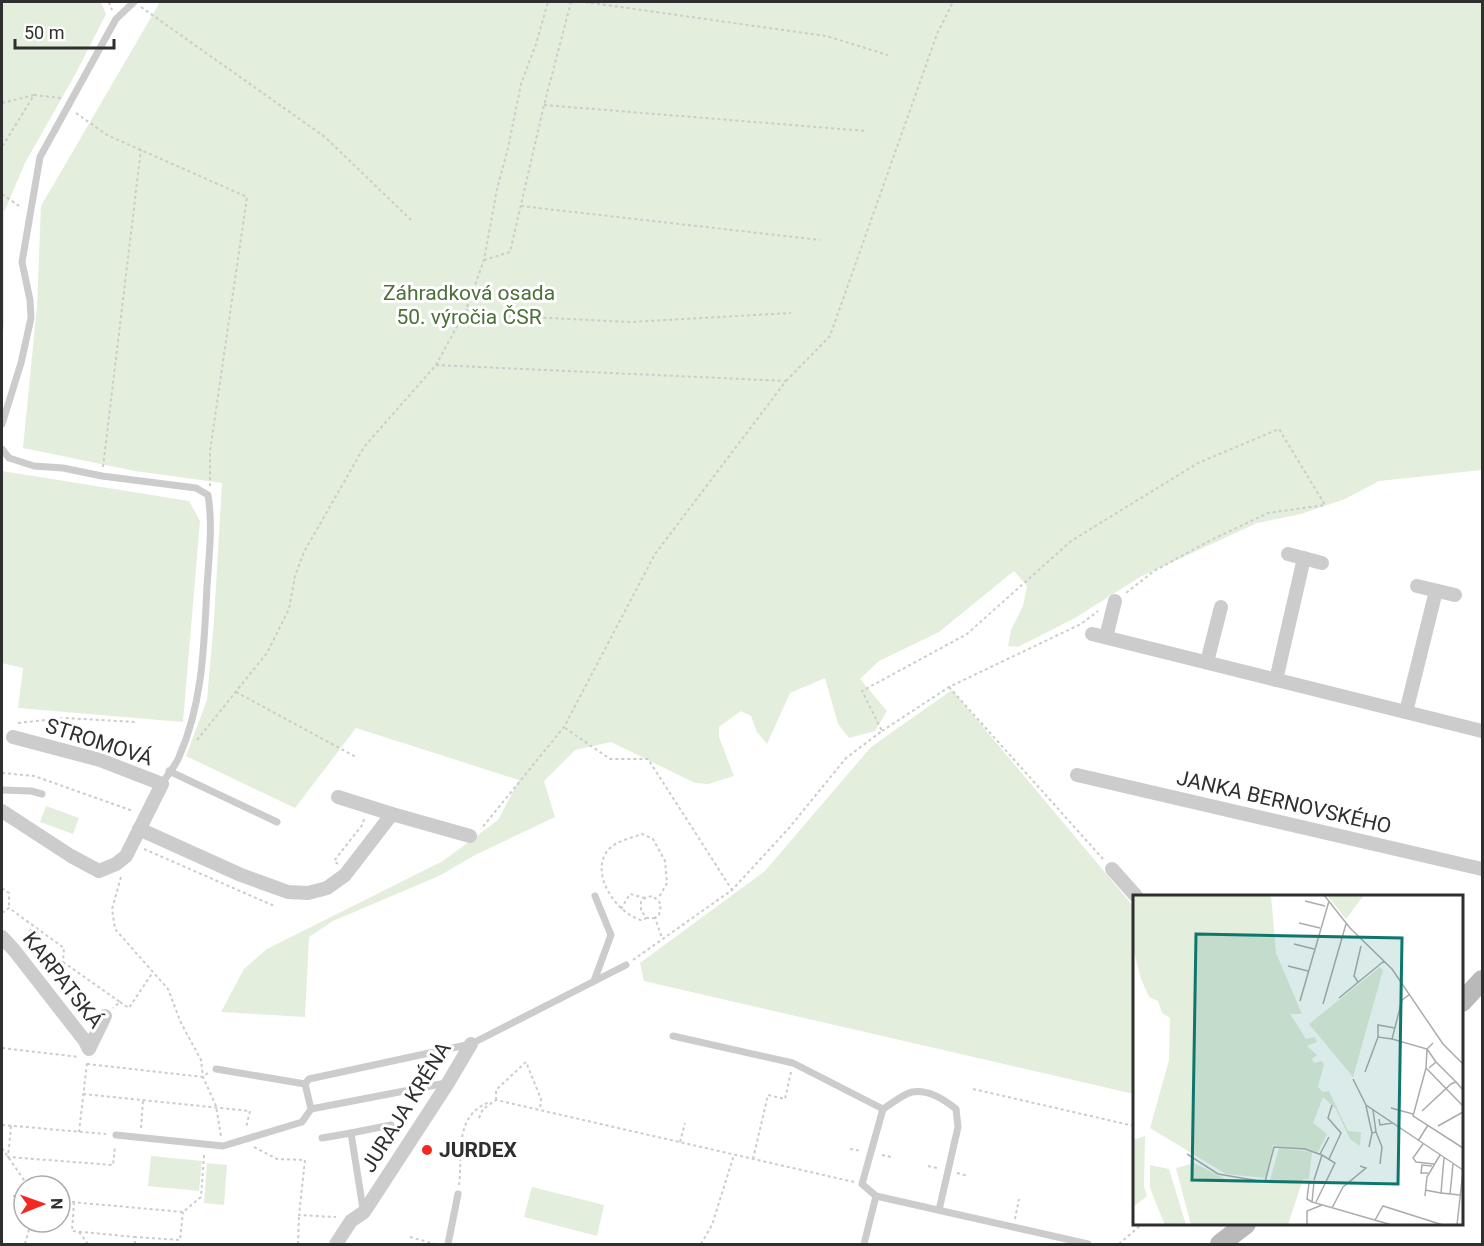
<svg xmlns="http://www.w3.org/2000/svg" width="1484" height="1246" font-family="Roboto,sans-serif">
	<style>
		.green { fill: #e4eedc }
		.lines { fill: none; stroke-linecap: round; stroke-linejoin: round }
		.path { stroke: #ccc; stroke-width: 2; stroke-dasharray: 3 3; stroke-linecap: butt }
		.lane { stroke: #ccc; stroke-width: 7 }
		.street { stroke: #ccc; stroke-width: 14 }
		.secondary { stroke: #b9b9b9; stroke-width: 20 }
		.poi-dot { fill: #f32824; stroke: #fff; stroke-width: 2 }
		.labels { text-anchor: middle; stroke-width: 6; stroke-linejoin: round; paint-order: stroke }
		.park-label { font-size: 21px; fill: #4d6f39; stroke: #fff }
		.street-label { font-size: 21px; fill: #2f2f2f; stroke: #fff }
		.poi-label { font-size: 21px; font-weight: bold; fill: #2f2f2f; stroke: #fff; text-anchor: start }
		.inset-road { fill: none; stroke: #acacac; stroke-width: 1.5 }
		.view { fill: #0f766e; fill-opacity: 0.15; stroke: #0f766e; stroke-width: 3 }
		.inset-edge { fill: none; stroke: #2f2f2f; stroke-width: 3 }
	</style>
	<rect width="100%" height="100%" fill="#fff"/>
	<g class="green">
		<path d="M2 2H101L106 14 77 71 25 163 4 212V323L2 343Z"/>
		<path d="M160 2H1482V470L1379 481 1345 499 1301 514 1257 523 1140 577 1075 618 1018 647 1008 646 1011 630 1023 606 1027 586 1014 571 939 632 879 661 860 679 887 711 875 731 849 738 838 724 825 678 790 693 767 744 757 732 751 716 741 711 719 727V737L734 776 708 784 695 783 611 742 575 750 544 781 555 817 475 855 441 875 333 921 309 937 305 1017 221 1012 244 969 267 949 443 861 498 820 519 780 356 728 295 808 186 756 207 700 214 620 222 483 135 471 23 448 37 306 41 206Z"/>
		<path d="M2 471 189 501 200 521 183 722 18 708 23 668 2 663Z"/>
		<path d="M952 690 1134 907V1094L644 981 640 963 765 871 871 747Z"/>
		<path d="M46 806 79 818 73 834 40 822Z"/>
		<path d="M151 1156 202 1161 199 1191 148 1186Z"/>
		<path d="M207 1163 227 1165 224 1205 204 1203Z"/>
		<path d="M532 1187 604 1205 597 1236 524 1217Z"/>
	</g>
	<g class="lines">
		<g class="path">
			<path d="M109 2 112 10"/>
			<path d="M585 2 826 36 888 55"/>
			<path d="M141 7 325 137 411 220"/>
			<path d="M34 95 61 98"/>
			<path d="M2 103 34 95 2 147"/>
			<path d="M544 105 866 131"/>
			<path d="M76 113 107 135 247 197 210 451V486"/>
			<path d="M2 194 22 208"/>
			<path d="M521 206 820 240"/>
			<path d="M484 260 510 252 544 105 571 2"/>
			<path d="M466 310 487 315 630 322 791 313"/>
			<path d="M436 365 786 381 655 554 564 727 481 829"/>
			<path d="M786 381 830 336 937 34 953 2"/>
			<path d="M103 467 141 149"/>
			<path d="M949 687 1103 859"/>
			<path d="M236 692 356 757"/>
			<path d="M18 723 64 718 136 722"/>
			<path d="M565 728 610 759H648L732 890"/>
			<path d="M882 731 949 687 1081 624 1098 611"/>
			<path d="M197 740 267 653 289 609 295 576 304 552 364 447 436 365 466 310 484 260 497 189 508 148 521 84 536 44 548 2"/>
			<path d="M2 773 34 776 133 811"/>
			<path d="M144 849 272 905 274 901"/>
			<path d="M338 864 334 861 363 824 364 819"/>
			<path d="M121 877 112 909 115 929 168 989 181 1023 201 1060 203 1077 216 1106 221 1136"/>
			<path d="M2 888 9 893V908"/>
			<path d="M621 909 630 894 645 898"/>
			<path d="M2 913 9 908 64 948 63 962 49 973"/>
			<path d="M647 918 641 920C616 913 589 873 608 850 616 841 631 838 642 834L653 839 665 861 667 883 658 899"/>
			<path d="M655 918H647L641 911V902L646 897 653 896 661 904 659 915 655 918 662 938"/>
			<path d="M22 941 33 927"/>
			<path d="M633 960 732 890 789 828 846 758 882 731 862 691 967 634 1071 541 1198 463 1279 429 1325 505 1268 513 1211 540 1154 571 1126 593"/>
			<path d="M63 962 120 1002 113 1008"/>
			<path d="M120 1002 129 1008 153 972"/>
			<path d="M2 1048 79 1057"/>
			<path d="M87 1064 203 1077 208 1073"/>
			<path d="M973 1089 1134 1126"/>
			<path d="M83 1094 250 1111 246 1128"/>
			<path d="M496 1100V1090L526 1062 541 1099 540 1110"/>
			<path d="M479 1118 483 1109 496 1100 854 1182"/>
			<path d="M2 1125 106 1134"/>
			<path d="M11 1126 8 1157 113 1165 115 1146"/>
			<path d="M141 1128 143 1100"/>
			<path d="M79 1132 87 1063"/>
			<path d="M680 1142 685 1123"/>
			<path d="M254 1147 277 1159 305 1160 299 1215 336 1217"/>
			<path d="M2 1148 28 1186"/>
			<path d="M850 1149 861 1151"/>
			<path d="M882 1155 891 1157"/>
			<path d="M753 1159 768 1095 785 1099 791 1072"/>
			<path d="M928 1166 937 1168"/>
			<path d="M957 1173 968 1176"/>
			<path d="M459 1185C463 1155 453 1115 490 1102"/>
			<path d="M13 1196H24"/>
			<path d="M60 1201 183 1212 201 1197 204 1155"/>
			<path d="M74 1202 72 1231 135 1237"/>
			<path d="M1015 1219 1019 1199"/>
			<path d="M79 1232 88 1244"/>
			<path d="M410 1237 435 1244"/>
			<path d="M25 1244 31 1222"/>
			<path d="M135 1244V1237L180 1240 183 1212"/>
			<path d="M298 1244 299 1215"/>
			<path d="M701 1244 712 1225 734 1155"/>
			<path d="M1119 1244 1142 1224"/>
		</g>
		<g class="lane">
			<path d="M2 424 21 363 31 318 30 300 22 262 40 157 116 19 134 2"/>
			<path d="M2 449 9 458 34 466 63 468 102 476 196 488 208 495C213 525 209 556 207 586 204 645 203 703 179 757 175 767 167 775 162 784"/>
			<path d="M169 771 277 822"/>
			<path d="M2 790 31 791 42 794"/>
			<path d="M594 981 611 935 595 896"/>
			<path d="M673 1036 793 1063 883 1109 862 1184 876 1196"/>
			<path d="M216 1069 305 1084 311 1109 446 1083"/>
			<path d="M305 1084 309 1079 471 1044 626 965"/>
			<path d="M883 1109C891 1104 903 1094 912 1092 928 1089 945 1100 956 1109L958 1127 939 1210"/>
			<path d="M116 1135 223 1146 302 1122 311 1109"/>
			<path d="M322 1138 351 1133"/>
			<path d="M363 1209 351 1133 391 1125"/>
			<path d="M448 1244 458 1194"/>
			<path d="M864 1244 876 1196 1088 1244"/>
		</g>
		<g class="street">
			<path d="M1288 554 1322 563"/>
			<path d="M1417 586 1455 595"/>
			<path d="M1092 634 1482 731"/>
			<path d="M1106 637 1115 601"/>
			<path d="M1207 662 1221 607"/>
			<path d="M1276 680 1304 558"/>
			<path d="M1406 712 1436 591"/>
			<path d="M1077 775 1482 869"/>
			<path d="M338 797 392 814"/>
			<path d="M2 811 71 856 99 871 116 864 126 856 162 784 100 760 13 737"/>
			<path d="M139 829 241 875 288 892 308 893 327 888 345 875 392 814 470 836"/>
			<path d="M1112 869 1136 896"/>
			<path d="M2 937 14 950 85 1041 89 1049 105 1016"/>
			<path d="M336 1244 351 1221 364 1212 448 1083 471 1044"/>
		</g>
		<g class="secondary">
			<path d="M1462 1002 1482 980"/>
			<path d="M1220 1244 1246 1224"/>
		</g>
	</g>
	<circle class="poi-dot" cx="427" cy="1150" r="6"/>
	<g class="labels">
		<g class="park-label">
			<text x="469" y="300">Záhradková osada<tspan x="469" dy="24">50. výročia ČSR</tspan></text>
		</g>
		<g class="street-label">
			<text transform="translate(99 742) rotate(18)" y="7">STROMOVÁ</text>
			<text transform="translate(1284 802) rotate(13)" y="7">JANKA BERNOVSKÉHO</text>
			<text transform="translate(63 980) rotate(52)" y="7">KARPATSKÁ</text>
			<text transform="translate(406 1107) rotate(-58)" y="7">JURAJA KRÉNA</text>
		</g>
		<g class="poi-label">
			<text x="439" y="1157">JURDEX</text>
		</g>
	</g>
	<g transform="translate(1133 895)">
		<rect width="330" height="330" fill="#fff"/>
		<path d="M0 0H138L143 58 169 119H157L173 144 182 142 184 147 174 151 184 160 179 164 181 168 189 166 191 170 185 192 190 197 196 196 215 236 228 237 227 251 217 244 203 214 190 202 180 228 194 239 185 257 140 250 133 283 93 279 17 233 36 165 37 123 29 118 25 106 16 102 8 84 0 53ZM194 0H231L213 24ZM247 72 250 75 220 182 176 129ZM12 241 11 291 14 301 0 312V245ZM146 253 179 257 176 284H170L155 330H58L43 273 61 268 94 285 136 289ZM17 270 36 274 53 330H32L17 293Z" fill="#e4eedc"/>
		<path class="inset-road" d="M191 0 217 33 259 74 310 149 330 169M172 6 192 11M166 28 187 33M161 49 181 54M155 71 175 76M225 87 221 81 228 51M277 99 269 105 259 144 294 154 293 173M206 103 251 66M167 106 196 6M190 109 213 29M245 142V130L262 133M300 148 294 154 303 167M296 173 303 167 323 187M232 177 245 142 259 144M220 184 233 210 330 275M233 211 239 238M330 211 293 173 280 221 330 253M258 213 280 219M289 216 318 189 323 187 330 195M246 224 247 230 260 228M305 231 330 217M243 237 249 252 247 269M285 246 295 230M290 249 280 263 283 267 301 269M236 252 239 238 243 237 240 215M54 259 85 279 132 287 141 252 172 254 189 260M187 259 196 242M196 264 208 238 195 223 199 210M295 278H288L289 270 299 271M181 285 189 260 202 268 183 307M181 287 179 307 259 330M292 295 308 298 311 263M308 298 327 300M317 299 320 269M292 301 294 282 307 260M179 307 174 304 176 288H180M199 313 210 292 233 273 227 271M242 325 250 311 310 330M174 330V316L189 310M324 330 330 276"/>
		<path class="view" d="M63 39 269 43 265 289 59 285Z"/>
		<rect width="330" height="330" class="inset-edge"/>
	</g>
	<rect width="1484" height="1246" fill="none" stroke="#2f2f2f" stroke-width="6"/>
	<g transform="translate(42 1204) rotate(89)"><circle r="28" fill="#ffffff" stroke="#acacac" stroke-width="1.5"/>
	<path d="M0-4.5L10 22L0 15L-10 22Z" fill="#f32824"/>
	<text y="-9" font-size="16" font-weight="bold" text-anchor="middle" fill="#2f2f2f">N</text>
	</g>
	<path d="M15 39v9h99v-9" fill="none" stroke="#2f2f2f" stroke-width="3"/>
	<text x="24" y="39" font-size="18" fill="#2f2f2f" stroke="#ffffff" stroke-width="4.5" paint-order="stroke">50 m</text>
</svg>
